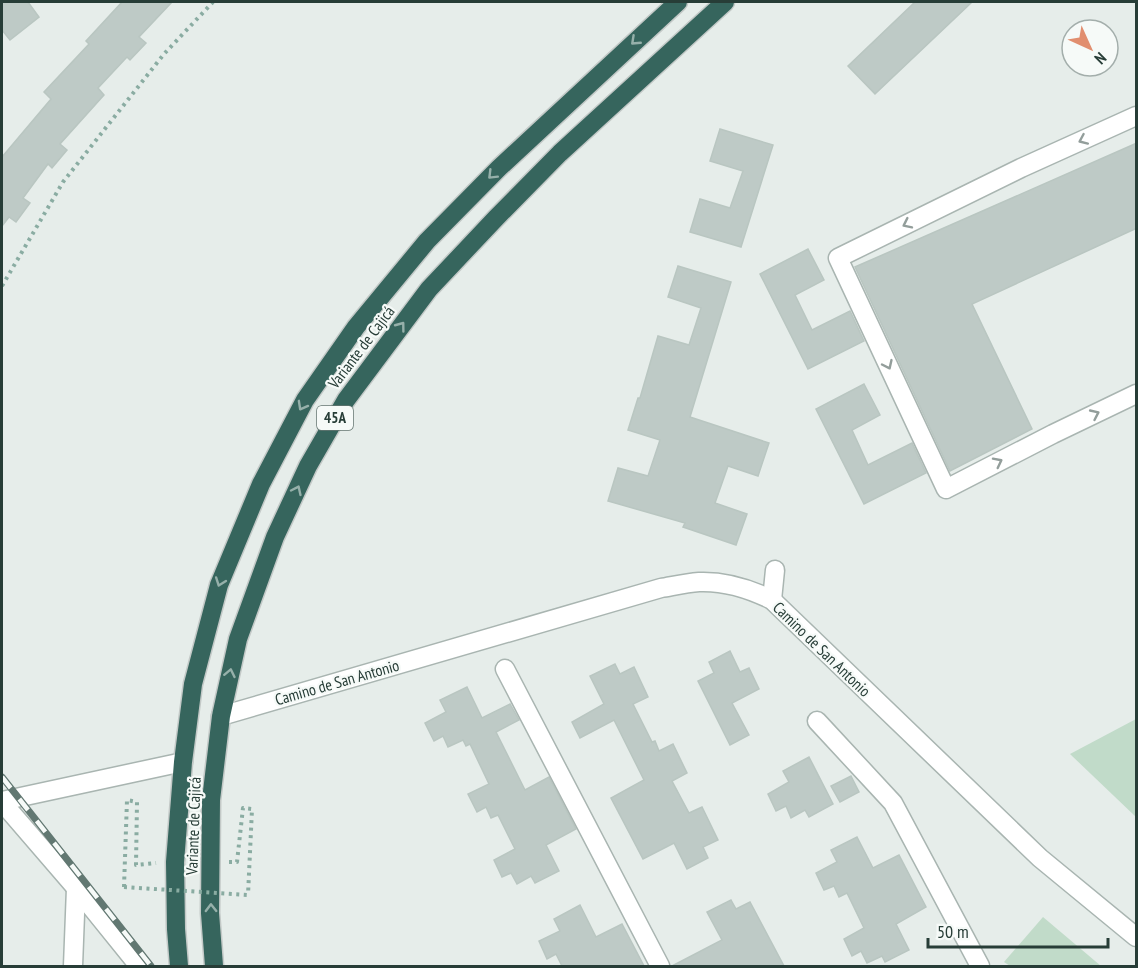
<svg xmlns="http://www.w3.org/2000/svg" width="1138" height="968" font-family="'PT Sans Narrow',sans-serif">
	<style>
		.green { fill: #c1dbc9 }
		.building { fill: #becac6; stroke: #b9c6c1; stroke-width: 1.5 }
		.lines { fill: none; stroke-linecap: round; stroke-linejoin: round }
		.minor-casing { stroke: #a9b5b1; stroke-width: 21 }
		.highway-casing { stroke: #c3c9c7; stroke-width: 21 }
		.path { stroke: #8aaca2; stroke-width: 4; stroke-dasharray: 3 4.5; stroke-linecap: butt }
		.minor { stroke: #fff; stroke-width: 18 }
		.highway { stroke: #36655d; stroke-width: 18 }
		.rail-casing { stroke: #627872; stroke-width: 7 }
		.rail { stroke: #f6faf8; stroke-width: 4.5; stroke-dasharray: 14; stroke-linecap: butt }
		.path-bridge { stroke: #8aaca2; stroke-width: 4; stroke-dasharray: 3 4.5; stroke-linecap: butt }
		.oneway { stroke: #96b0aa }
		.oneway2 { stroke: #939e9b }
		.labels { text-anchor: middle; stroke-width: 4.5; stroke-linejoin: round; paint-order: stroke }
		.shield { fill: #f6faf8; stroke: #657671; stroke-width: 1.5 }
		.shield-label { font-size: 15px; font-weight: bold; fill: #273d37 }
		.street-label { font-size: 16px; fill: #273d37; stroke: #f6faf8 }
	</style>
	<rect width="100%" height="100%" fill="#e6edea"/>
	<g class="green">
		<path d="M1136 719V817L1070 754Z"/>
		<path d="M1043 917 1101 966H1010L1004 962Z"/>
	</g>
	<g class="building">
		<path d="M2 2H28L39 17 10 40 2 30Z"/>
		<path d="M122 2H172L139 37 146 43 130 60 127 57 98 88 104 95 60 144 67 150 52 168 48 164 23 198 30 203 16 222 9 217 2 226V157L51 99 44 92 89 44 86 41Z"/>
		<path d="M915 2H972L875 94 848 66Z"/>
		<path d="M720 129 773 145 741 247 690 232 700 199 730 208 743 171 710 161Z"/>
		<path d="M1137 143V228L972 304 1032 429 950 471 855 267Z"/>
		<path d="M808 249 824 280 795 295 812 330 850 311 864 341 808 369 760 274Z"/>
		<path d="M678 266 731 282 690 417 769 443 758 476 728 466 715 503 747 514 736 545 683 527 685 523 608 501 618 468 648 476 660 440 628 430 638 398H640L658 336 689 345 701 308 668 297Z"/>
		<path d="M864 384 880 415 852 430 868 465 912 443 926 473 864 504 816 409Z"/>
		<path d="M730 651 740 672 749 668 759 689 732 703 749 735 730 745 698 681 714 673 709 662Z"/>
		<path d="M615 664 620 674 634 667 648 697 633 704 652 742 655 741 659 751 673 744 687 773 672 781 689 813 702 807 718 840 703 847 708 858 687 869 674 843 643 859 611 798 644 780 614 720 580 738 572 722 604 704 590 676Z"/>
		<path d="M467 687 482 718 510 704 519 720 496 732 525 790 549 777 576 829 546 845 559 871 535 883 531 876 517 884 511 873 502 877 494 860 515 849 498 815 491 818 486 807 477 812 468 794 489 784 470 744 466 746 463 740 448 747 443 736 434 741 425 723 446 712 440 700Z"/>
		<path d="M809 757 833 804 809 817 805 810 791 818 786 806 776 811 768 794 789 782 783 771Z"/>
		<path d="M851 776 859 792 840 802 831 786Z"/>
		<path d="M857 837 873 868 899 855 926 907 896 924 909 950 885 962 882 956 867 963 861 951 852 956 844 939 864 928 847 893 839 897 834 886 824 890 816 873 837 862 831 850Z"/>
		<path d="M731 900 736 909 750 902 784 966H672L722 940 707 912Z"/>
		<path d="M580 905 596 937 622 924 644 966H562L556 954 547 959 539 941 560 931 554 919Z"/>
	</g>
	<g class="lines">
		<g class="minor-casing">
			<g id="minor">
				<path d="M1136 116 1021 168 838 258 946 489 1053 434 1136 394"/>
				<path d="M772 600 775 570"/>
				<path d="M505 669 660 966"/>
				<path d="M221 716 661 588C673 586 686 583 699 582 724 581 750 589 772 600L1040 858 1136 937"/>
				<path d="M817 721 893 803 980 966"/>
				<path d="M2 801 183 762"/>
				<path d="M2 802 76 888 139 966"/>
				<path d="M73 966 76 888"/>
			</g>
		</g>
		<g class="highway-casing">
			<g id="highway">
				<path d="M179 966 176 929 175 862 183 762 193 684 219 585 261 484 305 400 356 327 427 241 499 168 678 2"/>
				<path d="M214 966 210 913 211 800 221 716 238 639 275 537 308 466 346 400 429 289 496 218 560 153 725 2"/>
			</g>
		</g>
		<g class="path">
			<path d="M2 286 63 182 164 54 213 2"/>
			<path d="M229 862H237L243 808 252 809 248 895"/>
			<path d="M124 887 127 800 137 802 136 865 156 863"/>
		</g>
		<use href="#minor" class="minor"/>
		<use href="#highway" class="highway"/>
		<g class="rail-casing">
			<path id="rail" d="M2 777 151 966"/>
		</g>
		<use href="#rail" class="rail"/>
		<path class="path-bridge" d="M124 887 248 895"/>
	</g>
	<defs><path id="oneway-chevron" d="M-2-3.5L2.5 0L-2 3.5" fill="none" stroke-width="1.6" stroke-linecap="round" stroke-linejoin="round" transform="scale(1.5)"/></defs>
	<g class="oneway">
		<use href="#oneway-chevron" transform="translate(635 41) rotate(137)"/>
		<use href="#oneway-chevron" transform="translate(492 175) rotate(135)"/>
		<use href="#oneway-chevron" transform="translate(401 326) rotate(-53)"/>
		<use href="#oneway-chevron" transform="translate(302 406) rotate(119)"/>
		<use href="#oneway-chevron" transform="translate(297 490) rotate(-65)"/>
		<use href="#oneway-chevron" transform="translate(220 582) rotate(110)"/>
		<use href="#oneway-chevron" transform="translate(230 673) rotate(-78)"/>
		<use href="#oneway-chevron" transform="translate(211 908) rotate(-91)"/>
	</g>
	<g class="oneway2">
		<use href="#oneway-chevron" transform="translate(1083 140) rotate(156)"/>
		<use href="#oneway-chevron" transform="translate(907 224) rotate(154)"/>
		<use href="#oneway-chevron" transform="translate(888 365) rotate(65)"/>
		<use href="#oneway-chevron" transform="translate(1095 414) rotate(-25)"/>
		<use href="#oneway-chevron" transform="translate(998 462) rotate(-27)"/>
	</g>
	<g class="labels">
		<rect class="shield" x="317" y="406" width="36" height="24" rx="4.5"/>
		<g class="shield-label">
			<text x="335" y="423">45A</text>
		</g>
		<g class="street-label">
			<text transform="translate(361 347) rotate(-53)" y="6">Variante de Cajicá</text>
			<text transform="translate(822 649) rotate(44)" y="6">Camino de San Antonio</text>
			<text transform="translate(337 682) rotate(-16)" y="6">Camino de San Antonio</text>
			<text transform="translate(193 826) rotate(-88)" y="6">Variante de Cajicá</text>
		</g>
	</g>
	<rect width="1138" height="968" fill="none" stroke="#273d37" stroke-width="6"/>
	<g transform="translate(1090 48) rotate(135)"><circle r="28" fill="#f6faf8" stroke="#a3aeab" stroke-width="1.5"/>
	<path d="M0-4.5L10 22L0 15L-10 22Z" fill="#e18e6f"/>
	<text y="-9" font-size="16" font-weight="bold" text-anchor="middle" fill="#273d37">N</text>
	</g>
	<path d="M928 938v9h180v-9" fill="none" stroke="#273d37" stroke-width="3"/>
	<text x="937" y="938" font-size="18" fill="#273d37" stroke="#f6faf8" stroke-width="4.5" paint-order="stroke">50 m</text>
</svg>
